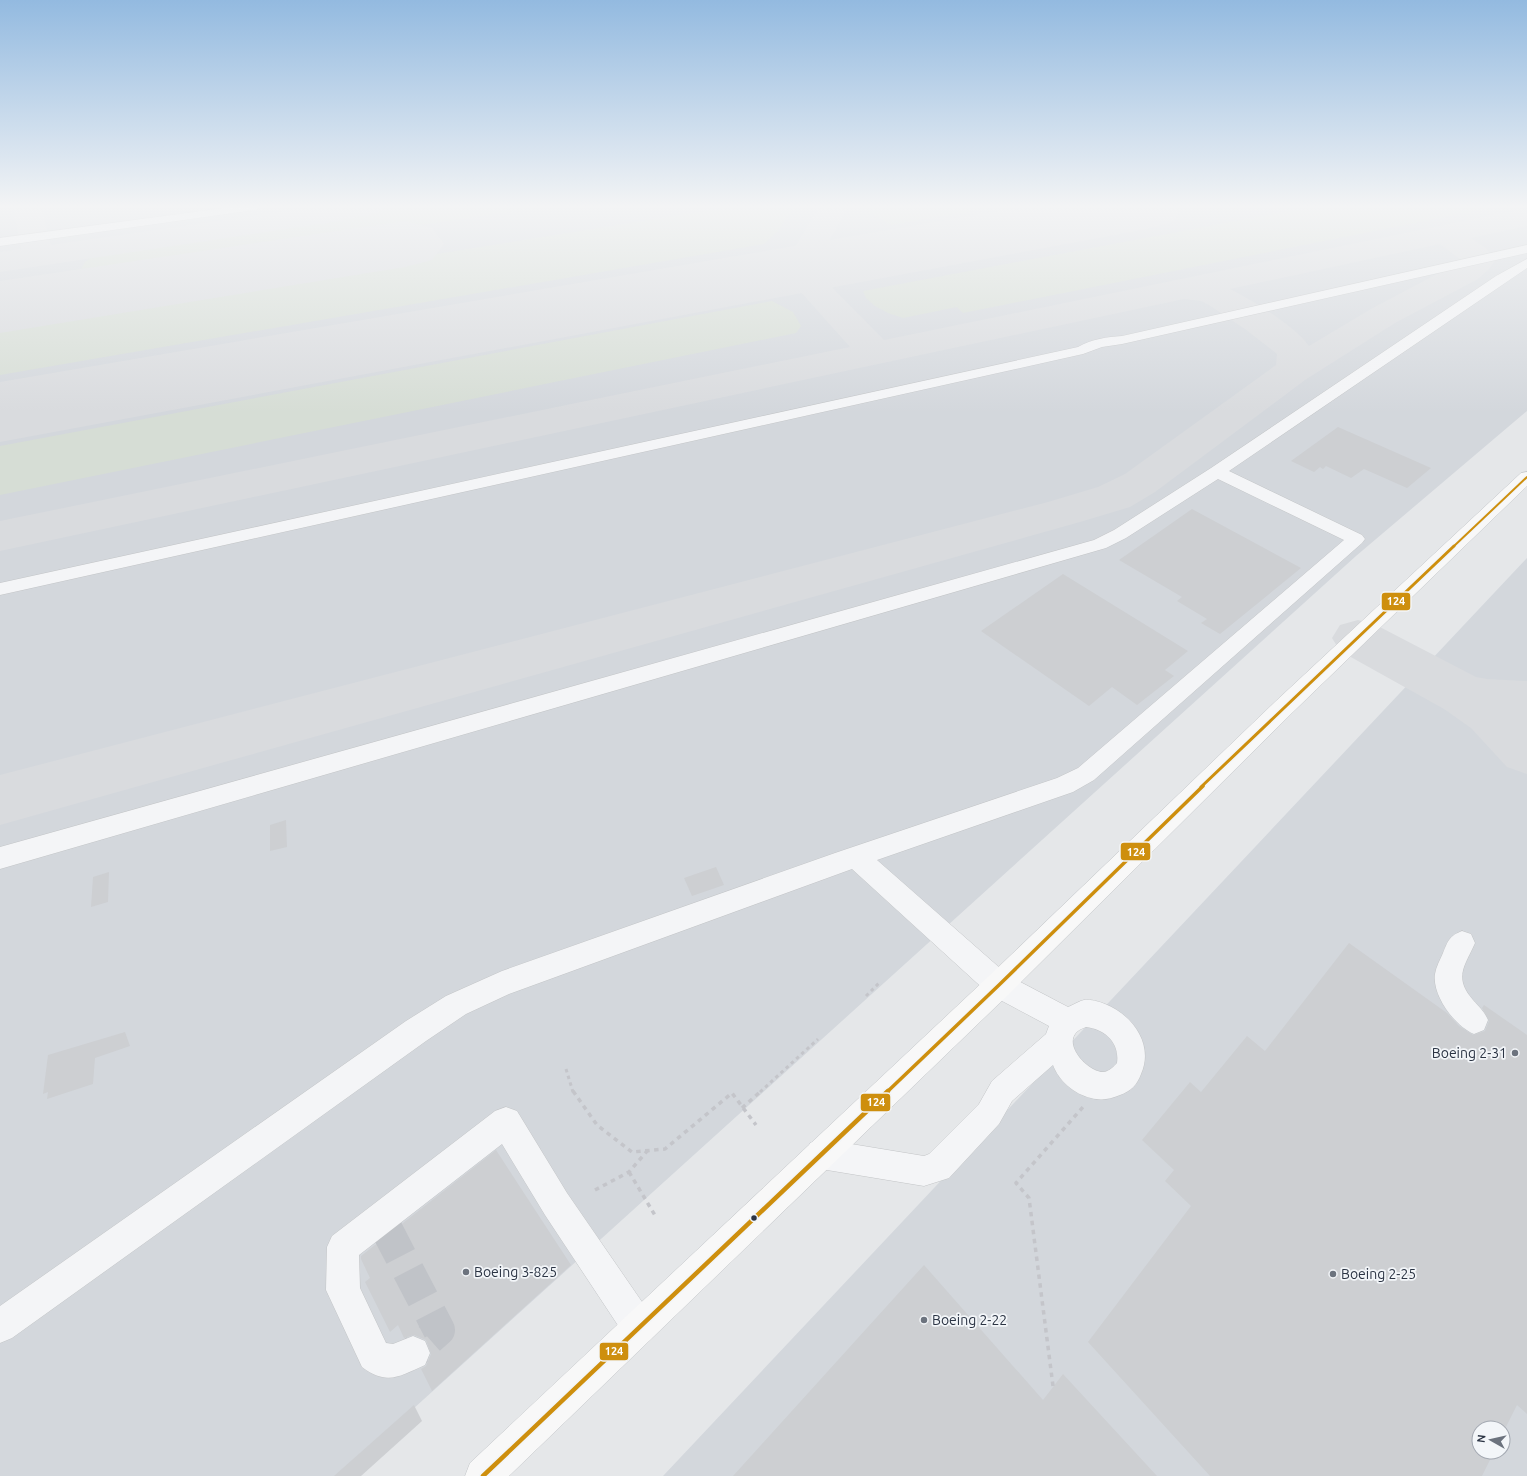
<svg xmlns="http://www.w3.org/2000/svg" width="1527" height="1476" font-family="Ubuntu,sans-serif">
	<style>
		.built { fill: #d3d7dc; fill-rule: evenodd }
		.green { fill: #d6ddd5 }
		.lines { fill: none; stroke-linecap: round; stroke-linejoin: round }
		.taxiway { fill: #d9dbde; fill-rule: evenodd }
		.runway { fill: #d9dbde; fill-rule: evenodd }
		.building { fill: #cdcfd2 }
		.minor-tunnel { stroke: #c0c3c8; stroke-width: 32; stroke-dasharray: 32 16; stroke-linecap: butt }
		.minor-casing { stroke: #c3c5c7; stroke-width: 1 }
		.major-casing { stroke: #c1c4c7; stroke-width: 1 }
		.path-far1 { stroke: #c4c5ca; stroke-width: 3; stroke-dasharray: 3.5 3.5; stroke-linecap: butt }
		.path { stroke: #c4c5ca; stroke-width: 3.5; stroke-dasharray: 4.5 4.5; stroke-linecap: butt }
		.minor { fill: #f4f5f7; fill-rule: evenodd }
		.major { fill: #f8f8f8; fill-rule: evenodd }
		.bus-1-far3-casing { stroke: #f3f6f9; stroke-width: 4 }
		.bus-1-far2-casing { stroke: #f3f6f9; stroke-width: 6 }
		.bus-1-far1-casing { stroke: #f3f6f9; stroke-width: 6 }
		.bus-1-casing { stroke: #f3f6f9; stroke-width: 8 }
		.bus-1-far3 { stroke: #ce8f0e; stroke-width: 2 }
		.bus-1-far2 { stroke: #ce8f0e; stroke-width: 3 }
		.bus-1-far1 { stroke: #ce8f0e; stroke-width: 3.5 }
		.bus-1 { stroke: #ce8f0e; stroke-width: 4.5 }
		.poi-dot { fill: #6c737e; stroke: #f3f6f9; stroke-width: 1.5 }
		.bus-dot { fill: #2b3444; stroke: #f3f6f9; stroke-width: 1.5 }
		.labels { text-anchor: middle; stroke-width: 3.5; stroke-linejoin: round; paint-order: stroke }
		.near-poi-label { font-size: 14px; fill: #2b3444; stroke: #f3f6f9; text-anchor: start }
		.line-badge { stroke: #f3f6f9; stroke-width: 1.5 }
		.badge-label { font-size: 11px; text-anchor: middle; font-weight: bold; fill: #fff }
	</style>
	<rect width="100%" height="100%" fill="#e5e7e9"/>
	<g class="built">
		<path d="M0 207H1527V411L1356 556 339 1476H0Z"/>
		<path d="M1527 558V1476H663ZM1479 1428H1503V1452H1479Z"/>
	</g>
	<g class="green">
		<path d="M393 207H542L19 285 29 278 81 269 85 262 96 254 346 216Z"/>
		<path d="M730 207H794L778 231 764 244 0 375V324Z"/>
		<path d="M871 207H995L891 225 869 212Z"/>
		<path d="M1310 207H1495L963 313 957 307 903 318 888 313 875 306 866 298 863 291Z"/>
		<path d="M772 301 793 312 801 326 796 333 0 495V446Z"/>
	</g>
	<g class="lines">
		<g class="taxiway">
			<path d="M13 207H41L51 245 315 207H384L379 213 333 222 0 272V252L21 249Z"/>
			<path d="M819 207H848L814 269 884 340 1527 208V226L1471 238 1487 249 1494 262 1489 269 1478 279 1395 323 1305 380 1155 492 1130 507 1080 522 0 825V775L1048 502 1098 487 1125 474 1276 365 1277 354 1245 329 1209 305 1201 301 1184 299 0 551V521L850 347 781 270ZM1440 244 1461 260 1454 265 1371 309 1309 346C1294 325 1253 301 1230 289Z"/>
			<path d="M1358 620 1376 625 1476 677 1487 679 1527 681V774L1507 767 1471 728 1444 709 1340 651 1332 638 1340 625Z"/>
		</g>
		<g class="runway">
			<path d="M1022 207H1183L1173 222 1147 229 0 442V382Z"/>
			<path d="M405 221 432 228 444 244 432 260 405 267 0 333V281Z"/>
		</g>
	</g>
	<g class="building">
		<path d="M1338 427 1431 468 1407 488 1364 469 1351 478 1326 466 1323 469 1320 467 1314 472 1291 461Z"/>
		<path d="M1192 509 1301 568 1220 634 1201 623 1207 619 1177 601 1182 597 1119 560Z"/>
		<path d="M1063 574 1188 651 1165 670 1174 676 1137 705 1112 687 1089 706 981 631Z"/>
		<path d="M286 820 287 847 270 851V825Z"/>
		<path d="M716 867 724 885 692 896 684 878Z"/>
		<path d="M109 872 108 902 91 907 93 877Z"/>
		<path d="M1349 943 1447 1013 1459 1026 1473 1035 1485 1031 1489 1021 1482 1008 1484 1005 1527 1035V1414L1517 1405 1503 1433V1428H1479V1452H1494L1482 1476H1210L1088 1342 1191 1206 1165 1181 1174 1170 1142 1140 1190 1082 1201 1092 1247 1036 1265 1051Z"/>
		<path d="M125 1032 130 1046 95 1058 93 1084 47 1099 48 1092 43 1094 48 1055Z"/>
		<path d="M496 1150 571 1265 432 1391 421 1369 426 1366 431 1354 426 1340 414 1335 404 1338 398 1325 390 1332 365 1282 370 1278 361 1259V1256Z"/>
		<path d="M924 1265 1043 1400 1063 1374 1157 1476H733Z"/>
		<path d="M414 1405 422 1421 361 1476H334Z"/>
	</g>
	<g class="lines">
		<path class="minor-tunnel" d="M386 1228 439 1330 413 1353"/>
		<g class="minor-casing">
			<g id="minor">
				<path d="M232 207H260L258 209 254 210 0 246V238Z"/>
				<path d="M1527 245V253L1122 344 1102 347 1083 354 0 595V583L1078 347C1092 339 1107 337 1122 336Z"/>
				<path d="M1527 259V268L1229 471 1362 535 1365 539 1362 543 1094 780 1073 792 877 860 1009 976 1068 1007C1073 1005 1079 1001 1084 1000 1091 999 1100 1002 1105 1004 1133 1015 1154 1045 1141 1074 1137 1085 1131 1091 1120 1095 1110 1099 1102 1101 1091 1098 1074 1094 1059 1081 1053 1065L1012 1101 999 1124 949 1178 924 1186 821 1169 810 1165 806 1154 810 1143 821 1139 924 1156 929 1154 979 1104 992 1081 1046 1034 1049 1026 989 994 852 869 509 994 466 1014 426 1041 12 1338 0 1343V1306L406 1021 446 996 502 971 835 853 1057 778 1078 768 1344 540 1218 479 1126 538 1106 548 0 869V847L1094 540 1114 530 1211 468 1496 276ZM1086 1027C1105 1029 1120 1043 1117 1063 1114 1066 1110 1071 1104 1072 1089 1073 1061 1044 1078 1031 1080 1029 1084 1028 1086 1027Z"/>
				<path d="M1462 931 1471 934 1475 943C1465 966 1453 977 1473 1000 1479 1007 1484 1011 1488 1020L1484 1030 1474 1034C1455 1026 1432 996 1435 974 1436 967 1440 960 1443 953 1448 941 1449 936 1462 931Z"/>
				<path d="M506 1107 517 1111 567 1193 651 1315 656 1327 651 1339 639 1344 627 1339 545 1215 502 1144 359 1255 360 1288 386 1343 393 1344 413 1336 425 1341 430 1353 425 1365C400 1376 387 1386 362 1367L326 1290 327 1247 332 1236 495 1111Z"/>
			</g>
		</g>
		<g class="major-casing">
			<path id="major" d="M1527 472V486L1293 712 1009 994 509 1476H465L470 1463 989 976 1277 700 1521 473Z"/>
		</g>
		<g class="path-far1">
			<path d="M866 996 880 982"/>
			<path d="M566 1069 573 1092"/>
			<path d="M760 1092 818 1039"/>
		</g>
		<g class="path">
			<path d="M573 1091 597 1125 632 1152 665 1149 732 1093 756 1125"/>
			<path d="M742 1108 761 1091"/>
			<path d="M629 1172 656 1217"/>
			<path d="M595 1190 629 1172 648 1150"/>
			<path d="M1053 1386 1029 1198 1016 1183 1083 1107"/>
		</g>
		<use href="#minor" class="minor"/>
		<use href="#major" class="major"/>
		<g class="bus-1-far3-casing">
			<path id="bus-1-far3" d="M1453 547 1527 477"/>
		</g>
		<g class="bus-1-far2-casing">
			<path id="bus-1-far2" d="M1201 787 1454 546"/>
		</g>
		<g class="bus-1-far1-casing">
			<path id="bus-1-far1" d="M887 1092 999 985 1203 786"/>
		</g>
		<g class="bus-1-casing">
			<path id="bus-1" d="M483 1476 888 1091"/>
		</g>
		<use href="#bus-1-far3" class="bus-1-far3"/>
		<use href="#bus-1-far2" class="bus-1-far2"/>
		<use href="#bus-1-far1" class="bus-1-far1"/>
		<use href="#bus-1" class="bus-1"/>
	</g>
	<linearGradient id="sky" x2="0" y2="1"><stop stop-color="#93bae0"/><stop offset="0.5" stop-color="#f3f4f5"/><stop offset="1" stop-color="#f3f4f5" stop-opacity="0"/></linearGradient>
	<rect width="1527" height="413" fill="url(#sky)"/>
	<g class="poi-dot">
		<circle cx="1515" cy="1053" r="4"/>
		<circle cx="466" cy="1272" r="4"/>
		<circle cx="1333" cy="1274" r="4"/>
		<circle cx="924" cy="1320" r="4"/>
	</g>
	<circle class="bus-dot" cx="754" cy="1218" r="3.5"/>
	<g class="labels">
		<g class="near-poi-label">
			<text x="1507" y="1058" text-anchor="end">Boeing 2-31</text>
			<text x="474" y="1277">Boeing 3-825</text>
			<text x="1341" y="1279">Boeing 2-25</text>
			<text x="932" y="1325">Boeing 2-22</text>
		</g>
	</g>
	<g class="line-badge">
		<rect x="1381" y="592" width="30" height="19" rx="4" fill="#ce8f0e"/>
		<rect x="1120" y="842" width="31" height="19" rx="4" fill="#ce8f0e"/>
		<rect x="860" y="1093" width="31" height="19" rx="4" fill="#ce8f0e"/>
		<rect x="599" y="1342" width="30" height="19" rx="4" fill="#ce8f0e"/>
	</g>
	<g class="badge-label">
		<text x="1396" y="605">124</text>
		<text x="1136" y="856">124</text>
		<text x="876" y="1106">124</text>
		<text x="614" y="1355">124</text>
	</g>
	<g transform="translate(1491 1440) rotate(278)"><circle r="19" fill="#f3f6f9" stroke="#a3a8b1"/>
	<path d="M0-3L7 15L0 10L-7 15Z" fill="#6c737e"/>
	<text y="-6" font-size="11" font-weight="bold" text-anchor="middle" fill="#2b3444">N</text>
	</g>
</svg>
